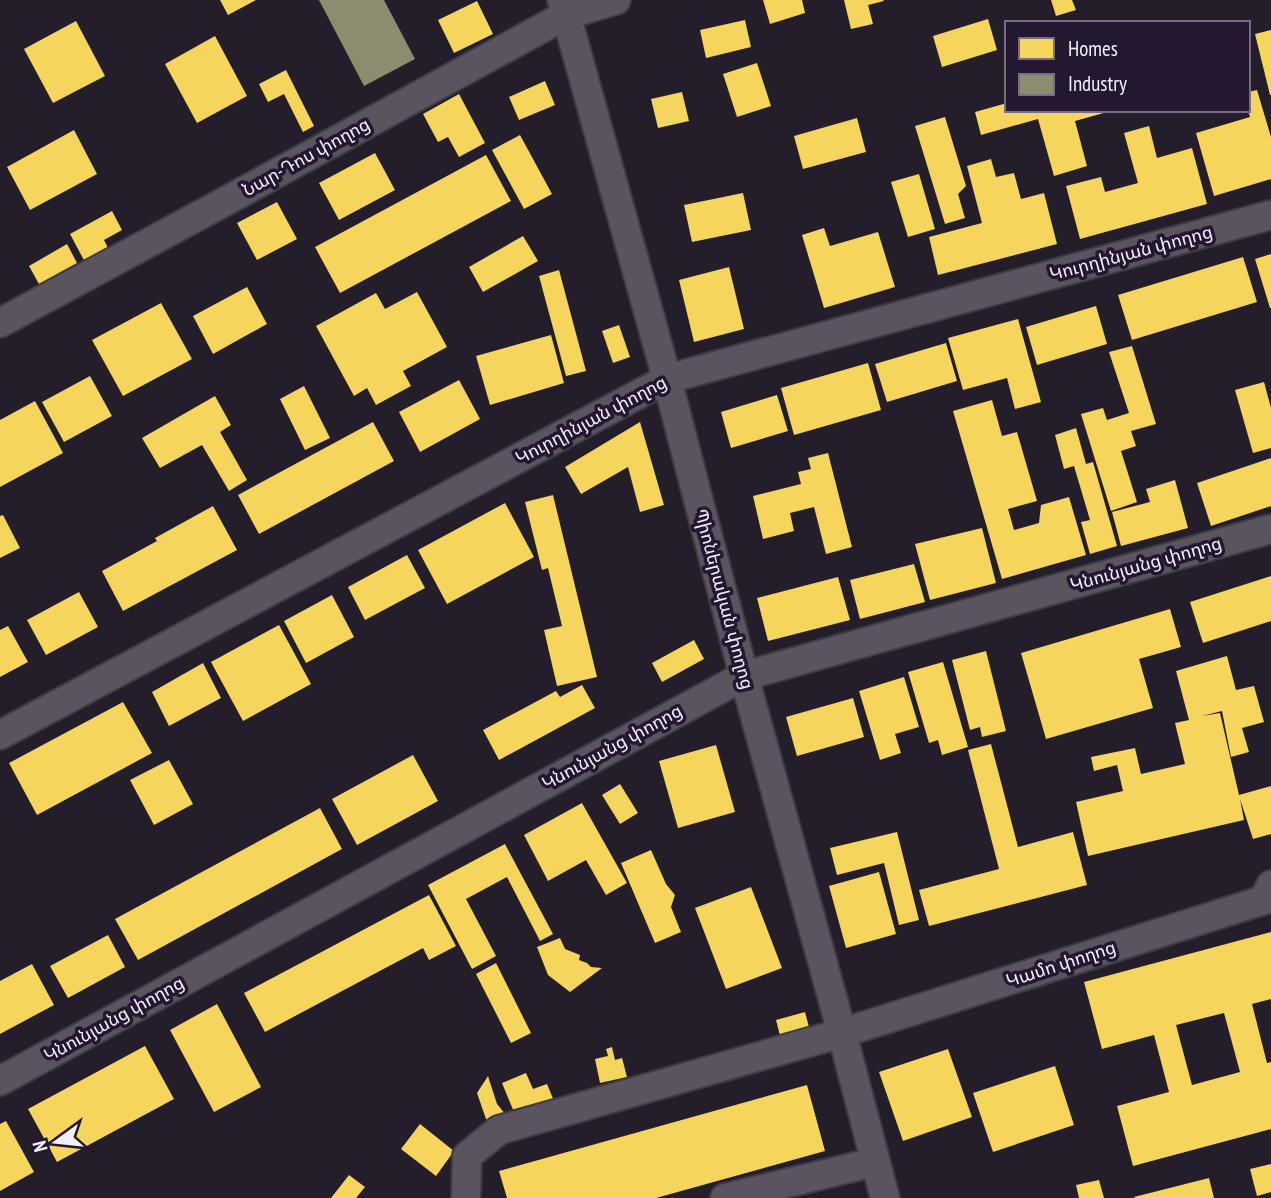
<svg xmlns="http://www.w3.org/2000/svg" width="1271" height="1198" font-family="'PT Sans Narrow','Noto Sans Armenian',sans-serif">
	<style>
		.homes { fill: #f6d55c; fill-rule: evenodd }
		.industry { fill: #8c8c6e }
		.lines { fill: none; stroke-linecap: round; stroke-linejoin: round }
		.minor-casing { stroke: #3f3b44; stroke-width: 32 }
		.minor { stroke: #59545e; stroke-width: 28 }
		.labels { text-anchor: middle; stroke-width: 7; stroke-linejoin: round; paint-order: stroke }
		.street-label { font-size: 18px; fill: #f5effd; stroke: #241730 }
	</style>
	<rect width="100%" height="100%" fill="#241d2a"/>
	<g class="homes">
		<path d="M220 0H256L228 15Z"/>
		<path d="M763 0H802L805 13 770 24Z"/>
		<path d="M844 0H883L884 1 868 5 873 24 851 29Z"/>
		<path d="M1051 0H1072L1076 10 1056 16Z"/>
		<path d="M477 1 493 34 454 53 438 20Z"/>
		<path d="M988 19 997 50 942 67 933 36Z"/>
		<path d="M745 20 751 47 706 58 700 30Z"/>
		<path d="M76 21 105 76 53 103 24 49Z"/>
		<path d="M1271 30V95H1270L1255 34Z"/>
		<path d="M215 36 247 96 197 123 165 64Z"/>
		<path d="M757 63 771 106 737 117 723 74Z"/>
		<path d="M286 70 314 126 303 132 284 94 268 102 259 84Z"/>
		<path d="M545 81 555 105 519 120 509 97Z"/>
		<path d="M1257 90 1271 137V179L1214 196 1196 133 1250 117 1248 110V92Z"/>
		<path d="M682 92 689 121 658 128 651 99Z"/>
		<path d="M459 94 485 143 459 157 448 137 438 142 423 114Z"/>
		<path d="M1007 103V110L1111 111 1075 121 1087 166 1054 176 1038 119 981 135 975 112Z"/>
		<path d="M945 117 966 186 958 194 965 218 945 224 915 126Z"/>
		<path d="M857 118 866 152 803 169 794 136Z"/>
		<path d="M1149 126 1157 158 1192 148 1207 204 1080 239 1066 186 1101 177 1105 192 1138 183 1124 133Z"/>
		<path d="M74 130 97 174 30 210 7 167Z"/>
		<path d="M520 135 552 194 524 209 492 150Z"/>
		<path d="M375 153 395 190 339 220 319 183Z"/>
		<path d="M486 155 511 201 340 293 315 247Z"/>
		<path d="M991 159 996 177 1014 173 1021 199 1044 193 1057 244 938 275 929 237 982 223 967 166Z"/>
		<path d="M919 174 935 229 908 237 891 182Z"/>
		<path d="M743 193 751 230 692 242 684 205Z"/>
		<path d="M277 202 297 239 257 260 237 223Z"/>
		<path d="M112 211 122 230 104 240 110 252 86 264 70 234Z"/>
		<path d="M824 228 830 246 878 232 895 287 824 308 802 235Z"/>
		<path d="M523 236 538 261 483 292 469 267Z"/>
		<path d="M67 244 77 263 39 284 29 266Z"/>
		<path d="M1271 254V308H1270L1255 259Z"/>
		<path d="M1243 257 1257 302 1132 340 1118 295Z"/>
		<path d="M729 267 744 329 694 342 679 280Z"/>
		<path d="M559 270 586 371 566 376 539 276Z"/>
		<path d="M247 287 267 324 213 354 193 316Z"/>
		<path d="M417 292 447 347 403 371 411 386 376 405 367 388 354 396 316 326 376 293 385 309Z"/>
		<path d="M161 303 192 359 123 396 92 340Z"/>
		<path d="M1096 306 1107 344 1037 365 1026 327Z"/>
		<path d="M1018 319 1041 402 1015 409 1007 378 963 390 948 338Z"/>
		<path d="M619 325 630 357 613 363 602 331Z"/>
		<path d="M551 335 564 383 490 405 476 356Z"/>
		<path d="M946 343 957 381 887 402 875 364Z"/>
		<path d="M1132 346 1156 424 1131 431 1136 446 1121 451 1137 502 1111 511 1081 414 1103 408 1107 420 1129 413 1109 352Z"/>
		<path d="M868 363 881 410 794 435 781 388Z"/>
		<path d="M90 376 112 416 64 442 42 402Z"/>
		<path d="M459 380 480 419 420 452 399 412Z"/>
		<path d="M1264 382 1271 408V448L1253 453 1235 390Z"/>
		<path d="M304 386 330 438 305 450 280 399Z"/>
		<path d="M777 395 788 431 731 448 721 412Z"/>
		<path d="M215 396 231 425 220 432 247 480 229 491 202 445 160 468 142 438Z"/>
		<path d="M992 400 1002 436 1017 432 1037 501 1008 509 1014 530 1039 523 1041 505 1069 497 1086 555 1002 579 953 411Z"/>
		<path d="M35 401 63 453 0 487V420Z"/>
		<path d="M373 422 394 461 259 534 238 495Z"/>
		<path d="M640 422 664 505 640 512 628 467 581 494 565 467Z"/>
		<path d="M1076 428 1086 464 1093 462 1117 546 1090 554 1081 522 1090 520 1074 466 1064 469 1055 435Z"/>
		<path d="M828 453 852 547 826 554 814 507 790 513 794 531 763 539 753 496 801 484 798 472 811 469 808 458Z"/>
		<path d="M1271 458V506L1211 526 1197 483Z"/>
		<path d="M1175 480 1188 528 1121 546 1112 512 1150 502 1146 489Z"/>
		<path d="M553 495 597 677 557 686 544 630 562 626 548 568 542 570 525 502Z"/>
		<path d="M505 503 534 557 447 604 418 550Z"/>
		<path d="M213 506 237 550 123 611 102 571 157 541 155 538Z"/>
		<path d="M3 515 20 548 0 558V516Z"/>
		<path d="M982 528 996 583 930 600 915 544Z"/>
		<path d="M407 555 425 588 365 620 348 587Z"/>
		<path d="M914 564 925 602 860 619 850 580Z"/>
		<path d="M1271 576V621L1203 643 1190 602Z"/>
		<path d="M838 577 850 620 768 641 757 598Z"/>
		<path d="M79 592 98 627 46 655 27 620Z"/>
		<path d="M332 595 354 637 306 663 284 621Z"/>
		<path d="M1170 609 1181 647 1139 659 1153 708 1046 739 1021 653Z"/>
		<path d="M279 625 311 684 243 721 211 662Z"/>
		<path d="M8 626 28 662 0 677V630Z"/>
		<path d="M694 640 704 659 662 682 652 663Z"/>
		<path d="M986 651 1006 731 982 737 980 727 970 730 952 660Z"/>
		<path d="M1227 656 1236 690 1254 686 1264 722 1242 728 1249 752 1231 757 1222 711 1202 716 1220 713 1239 795 1271 786V834L1253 839 1240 799 1244 820 1088 856 1076 802 1123 791 1117 765 1094 771 1091 757 1135 748 1141 774 1185 764 1175 723 1189 720 1176 671Z"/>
		<path d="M943 662 968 747 942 755 938 740 929 743 908 672Z"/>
		<path d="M203 663 221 698 169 726 152 692Z"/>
		<path d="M904 677 919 727 895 734 901 753 880 760 859 691Z"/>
		<path d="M582 685 595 708 499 760 483 730 556 691 560 697Z"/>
		<path d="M853 698 864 737 797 756 786 717Z"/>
		<path d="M123 702 152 753 37 815 9 763Z"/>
		<path d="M991 744 1018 847 1073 832 1087 885 929 926 919 890 999 869 968 750Z"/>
		<path d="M716 745 735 812 678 828 659 761Z"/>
		<path d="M413 755 438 801 357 845 332 799Z"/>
		<path d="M169 760 193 804 154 825 130 780Z"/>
		<path d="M620 784 638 813 620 824 602 795Z"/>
		<path d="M582 803 627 883 606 895 586 860 548 881 524 835Z"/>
		<path d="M320 808 342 849 138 960 115 919Z"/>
		<path d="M897 832 919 920 899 925 884 863 837 875 830 848Z"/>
		<path d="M505 844 553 934 540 941 507 877 466 899 496 956 472 969 428 885Z"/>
		<path d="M651 850 666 884 675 895 671 907 681 932 655 943 621 863Z"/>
		<path d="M879 872 896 934 846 948 829 886Z"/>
		<path d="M751 887 782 968 726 989 695 908Z"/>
		<path d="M429 895 456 946 429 960 423 948 265 1032 244 993Z"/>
		<path d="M1271 932V999L1252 1004 1267 1063 1271 1062V1129L1133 1166 1117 1106 1169 1092 1154 1035 1102 1049 1084 982ZM1224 1013 1240 1072 1192 1085 1176 1025Z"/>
		<path d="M108 935 125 967 68 998 50 966Z"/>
		<path d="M560 938 565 949 580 955 579 960 587 963 591 967 602 968 570 992 548 975 537 947Z"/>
		<path d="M496 963 531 1033 511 1043 476 974Z"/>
		<path d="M32 964 54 1005 0 1034V981Z"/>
		<path d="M217 1004 261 1087 214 1112 170 1030Z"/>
		<path d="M805 1012 811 1035 782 1043 776 1020Z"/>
		<path d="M145 1046 174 1099 57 1162 28 1109Z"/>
		<path d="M612 1047 615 1060 622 1058 627 1077 600 1083 595 1059 608 1056 606 1049Z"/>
		<path d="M948 1049 972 1117 903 1141 879 1072Z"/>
		<path d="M1055 1066 1074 1125 993 1152 973 1093Z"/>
		<path d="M526 1073 533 1089 547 1084 554 1101 516 1117 502 1083Z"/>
		<path d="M488 1076 497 1104 506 1115 501 1126 486 1119 477 1093Z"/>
		<path d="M807 1085 825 1151 656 1198H507L499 1171Z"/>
		<path d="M6 1121 34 1172 0 1191V1124Z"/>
		<path d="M420 1124 454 1151 436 1176 401 1149Z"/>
		<path d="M1271 1164V1192L1257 1196 1250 1169Z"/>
		<path d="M349 1175 365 1187 356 1198H331Z"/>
		<path d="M1209 1178 1214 1198H1135L1134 1197Z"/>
		<path d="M1099 1180 1104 1198H1079L1076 1185Z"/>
	</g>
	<path class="industry" d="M319 0H384L415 59 364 86Z"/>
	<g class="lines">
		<g class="minor-casing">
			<g id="minor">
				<path d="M562 0 667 379 744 676 842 1033 885 1198"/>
				<path d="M0 323 224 202 566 15 616 0"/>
				<path d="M0 735 667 379 1271 215"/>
				<path d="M0 1081 744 676 1271 529"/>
				<path d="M466 1198 467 1156 499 1130 842 1033 1264 900 1271 885"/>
				<path d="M725 1198 875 1162"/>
			</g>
		</g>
		<use href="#minor" class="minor"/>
	</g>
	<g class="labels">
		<g class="street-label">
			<text transform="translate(306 157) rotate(-29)" y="6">Նար-Դոս փողոց</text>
			<text transform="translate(1131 253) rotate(-15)" y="6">Կուրղինյան փողոց</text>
			<text transform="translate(591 420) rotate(-28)" y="6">Կուրղինյան փողոց</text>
			<text transform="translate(1146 564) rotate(-16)" y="6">Կնունյանց փողոց</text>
			<text transform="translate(724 599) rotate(75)" y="6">Պիոներական փողոց</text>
			<text transform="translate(612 747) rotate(-29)" y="6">Կնունյանց փողոց</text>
			<text transform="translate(1061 964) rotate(-18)" y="6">Կամո փողոց</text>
			<text transform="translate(114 1019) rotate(-29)" y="6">Կնունյանց փողոց</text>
		</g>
	</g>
	<rect x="1005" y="21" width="245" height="91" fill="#241730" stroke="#786d82" stroke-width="2"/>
	<rect x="1019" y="38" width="35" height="21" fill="#f6d55c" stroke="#786d82" stroke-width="2"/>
	<text x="1068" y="56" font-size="21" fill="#f5effd">Homes</text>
	<rect x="1019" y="74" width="35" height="21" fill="#8c8c6e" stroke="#786d82" stroke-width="2"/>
	<text x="1068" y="91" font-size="21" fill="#f5effd">Industry</text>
	<g transform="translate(56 1142) rotate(255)" stroke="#241730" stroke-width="5" paint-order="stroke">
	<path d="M0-5L12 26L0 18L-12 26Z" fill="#f5effd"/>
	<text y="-10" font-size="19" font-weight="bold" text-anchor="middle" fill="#f5effd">N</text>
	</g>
</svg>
